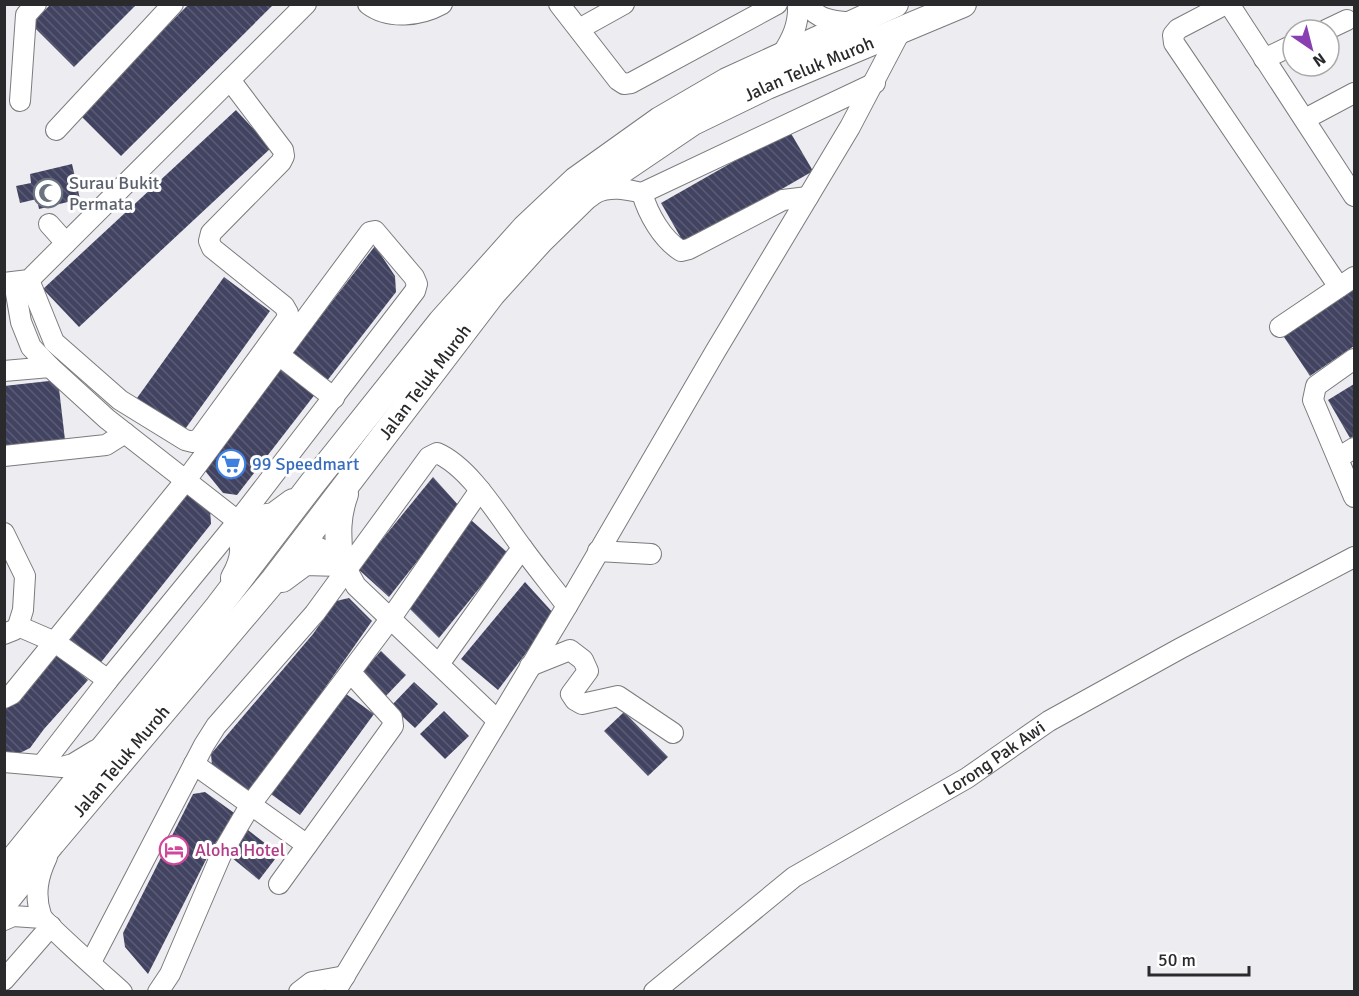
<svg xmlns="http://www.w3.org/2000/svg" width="1359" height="996" font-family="Signika,sans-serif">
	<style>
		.building { fill: url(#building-back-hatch) }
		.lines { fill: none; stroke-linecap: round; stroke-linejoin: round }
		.minor-casing { stroke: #7b7b7e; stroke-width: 22 }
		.major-casing { stroke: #7b7b7e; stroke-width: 28 }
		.minor { stroke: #fff; stroke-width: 20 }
		.major { stroke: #fff; stroke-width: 26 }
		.labels { text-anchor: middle; stroke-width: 6; stroke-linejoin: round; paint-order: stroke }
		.street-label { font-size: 18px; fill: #2a2a2c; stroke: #fff }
		.worship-label { font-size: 18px; fill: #5b616d; stroke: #fff; text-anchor: start }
		.shop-label { font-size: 18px; fill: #366cbe; stroke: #fff; text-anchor: start }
		.hotel-label { font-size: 18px; fill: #b23c85; stroke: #fff; text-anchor: start }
	</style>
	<defs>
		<pattern id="building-back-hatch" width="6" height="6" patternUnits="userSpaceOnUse" patternTransform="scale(1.5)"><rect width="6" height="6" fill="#424361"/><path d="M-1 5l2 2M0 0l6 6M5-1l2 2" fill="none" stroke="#5b5c74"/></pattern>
	</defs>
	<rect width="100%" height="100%" fill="#ededf1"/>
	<g class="building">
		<path d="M51 4H137L74 67 31 24Z"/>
		<path d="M189 4H274L121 156 79 114Z"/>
		<path d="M236 110 271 148 79 327 43 289Z"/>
		<path d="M789 130 813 171 685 245 661 203Z"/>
		<path d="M72 164 80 199 39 209 37 199 20 203 16 186 31 183 30 174Z"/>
		<path d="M375 246 395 276 396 292 323 386 289 357Z"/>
		<path d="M224 277 270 311 183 432 137 398Z"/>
		<path d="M1354 286V346L1310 376 1282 334Z"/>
		<path d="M283 365 316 393 237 495 223 493 202 467Z"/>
		<path d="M58 380 65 440 4 447V386Z"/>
		<path d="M1354 384V436L1350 438 1328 400Z"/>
		<path d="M433 477 460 507 389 597 358 569Z"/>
		<path d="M185 490 210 509 211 524 98 666 66 640Z"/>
		<path d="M471 520 508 553 439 638 404 603Z"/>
		<path d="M525 582 555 615 498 690 461 659Z"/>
		<path d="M349 598 372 621 251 793 212 766 211 754 313 634 336 601Z"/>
		<path d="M53 650 88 680 44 729 30 748 16 755 4 754V706Z"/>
		<path d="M381 651 406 675 384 698 359 675Z"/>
		<path d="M414 682 438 704 415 728 391 706Z"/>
		<path d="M342 691 374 714 300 815 268 792Z"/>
		<path d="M444 711 469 736 445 759 420 734Z"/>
		<path d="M624 712 668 757 648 776 604 731Z"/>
		<path d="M205 792 237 815 213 846 148 974 125 947 123 933 193 794Z"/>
		<path d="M244 827 279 854 259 880 226 853Z"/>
	</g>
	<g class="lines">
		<g class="minor-casing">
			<g id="minor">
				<path d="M368 4C389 20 420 16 442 4"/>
				<path d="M559 4 618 80 624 84 631 83 777 4"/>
				<path d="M806 4C819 21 834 21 854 23"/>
				<path d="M1226 4 1178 29 1173 35 1174 43 1339 287"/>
				<path d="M1229 4 1354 196"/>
				<path d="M579 29 624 4"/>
				<path d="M1326 30 1347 20"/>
				<path d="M781 56C792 39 799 25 798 4"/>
				<path d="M1264 59 1293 45"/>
				<path d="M20 101 26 15 36 4"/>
				<path d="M1305 119 1354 93"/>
				<path d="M56 130 173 4"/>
				<path d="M595 193C611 186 626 189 642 193L875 83"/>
				<path d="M642 193C648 214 662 239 681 251L689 249 783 200 808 197"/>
				<path d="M49 224 66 243"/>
				<path d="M29 280 54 342 120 400 185 440 193 442 200 438 286 320 288 313 284 306 212 248 209 241 211 233 281 162 284 156 283 150 230 80"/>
				<path d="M14 282 21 322 31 347 50 367 107 419 267 544"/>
				<path d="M4 283 29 280 306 4"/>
				<path d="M1280 327 1354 277"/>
				<path d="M279 355 334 398"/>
				<path d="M1354 359 1316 386 1313 400 1354 497"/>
				<path d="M4 371 50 367"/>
				<path d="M4 456 106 445 125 433"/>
				<path d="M1338 458 1354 448"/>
				<path d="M4 533 25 576 23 610 18 626 14 630 4 634"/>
				<path d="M304 540 327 552 346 568 356 586 497 720"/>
				<path d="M598 551 651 554"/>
				<path d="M18 626 55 642 108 680"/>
				<path d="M439 664 522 548"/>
				<path d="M530 666 570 650 583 660 588 671 571 694 575 700 582 704 618 696 673 733"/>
				<path d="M4 698 12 694 186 480 370 232 375 231 414 277 417 284 415 291 238 521 108 680 42 765"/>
				<path d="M4 762 62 767 73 764 96 750"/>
				<path d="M194 764 307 845"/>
				<path d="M47 857C38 876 34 894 41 915 44 923 110 981 122 992"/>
				<path d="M279 884 393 726 392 718 351 673"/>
				<path d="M4 920 13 916 42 918"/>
				<path d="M91 962 204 745 216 726 315 613 429 457 437 453C470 467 500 518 521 546 536 567 552 586 567 606"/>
				<path d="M4 980 51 926"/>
				<path d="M158 992 170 974 221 855 251 804 391 618 480 490"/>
				<path d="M299 992 312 982 345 976"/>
				<path d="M335 992 567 606 715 352 850 127 901 30"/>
				<path id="s1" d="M654 992 794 877 967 778 1049 721 1181 648 1354 557"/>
			</g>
		</g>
		<g class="major-casing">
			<g id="major">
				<path d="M234 578C247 555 244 546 238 521L274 516 293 502"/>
				<path d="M282 579 305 562 340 563C338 536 336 519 345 494"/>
				<path d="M4 871 218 607 312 484 441 322 525 228 576 180 660 120 727 81 895 4"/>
				<path id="s2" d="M4 903 52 843 273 581 492 294 540 241 585 197 625 168 693 122 767 86 963 4"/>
			</g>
		</g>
		<use href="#minor" class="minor"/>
		<use href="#major" class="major"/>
	</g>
	<defs>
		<g id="mosque-ring" transform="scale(1.5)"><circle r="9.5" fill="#fff" stroke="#6b7280" stroke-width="1.5"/><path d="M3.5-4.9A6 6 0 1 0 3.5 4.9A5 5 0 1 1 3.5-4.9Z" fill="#6b7280"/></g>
		<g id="supermarket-ring" transform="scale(1.5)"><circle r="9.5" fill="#fff" stroke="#3f7fe0" stroke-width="1.5"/><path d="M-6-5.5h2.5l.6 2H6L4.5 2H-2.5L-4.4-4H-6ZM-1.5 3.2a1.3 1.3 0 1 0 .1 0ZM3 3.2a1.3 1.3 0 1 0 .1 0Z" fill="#3f7fe0"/></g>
		<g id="hotel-ring" transform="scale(1.5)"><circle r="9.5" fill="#fff" stroke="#d1479c" stroke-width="1.5"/><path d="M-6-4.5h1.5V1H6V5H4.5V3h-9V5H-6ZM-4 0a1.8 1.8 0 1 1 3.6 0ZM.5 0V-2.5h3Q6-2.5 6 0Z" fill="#d1479c"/></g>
	</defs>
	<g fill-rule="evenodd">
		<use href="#mosque-ring" x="48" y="193"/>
		<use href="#supermarket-ring" x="231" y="464"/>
		<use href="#hotel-ring" x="174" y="850"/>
	</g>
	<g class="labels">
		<g class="street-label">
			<text dy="6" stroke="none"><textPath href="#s2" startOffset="1174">Jalan Teluk Muroh</textPath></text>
			<text dy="6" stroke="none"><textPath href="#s2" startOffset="670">Jalan Teluk Muroh</textPath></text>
			<text dy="6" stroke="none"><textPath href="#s1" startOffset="414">Lorong Pak Awi</textPath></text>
			<text dy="6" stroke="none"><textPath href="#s2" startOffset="184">Jalan Teluk Muroh</textPath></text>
		</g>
		<g class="worship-label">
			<text x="69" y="189">Surau Bukit<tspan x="69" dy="21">Permata</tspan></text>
		</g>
		<g class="shop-label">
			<text x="252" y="470">99 Speedmart</text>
		</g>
		<g class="hotel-label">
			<text x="195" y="856">Aloha Hotel</text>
		</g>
	</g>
	<rect width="1359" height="996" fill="none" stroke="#2a2a2c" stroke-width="12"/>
	<g transform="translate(1311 48) rotate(145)"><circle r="28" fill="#ffffff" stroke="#aaaaab" stroke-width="1.5"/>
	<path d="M0-4.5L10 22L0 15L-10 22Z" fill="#893fb1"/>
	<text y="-9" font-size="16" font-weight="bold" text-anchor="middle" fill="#2a2a2c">N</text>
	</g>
	<path d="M1149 966v9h100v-9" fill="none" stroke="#2a2a2c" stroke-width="3"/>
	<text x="1158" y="966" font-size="18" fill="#2a2a2c" stroke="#ffffff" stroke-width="4.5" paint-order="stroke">50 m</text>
</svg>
